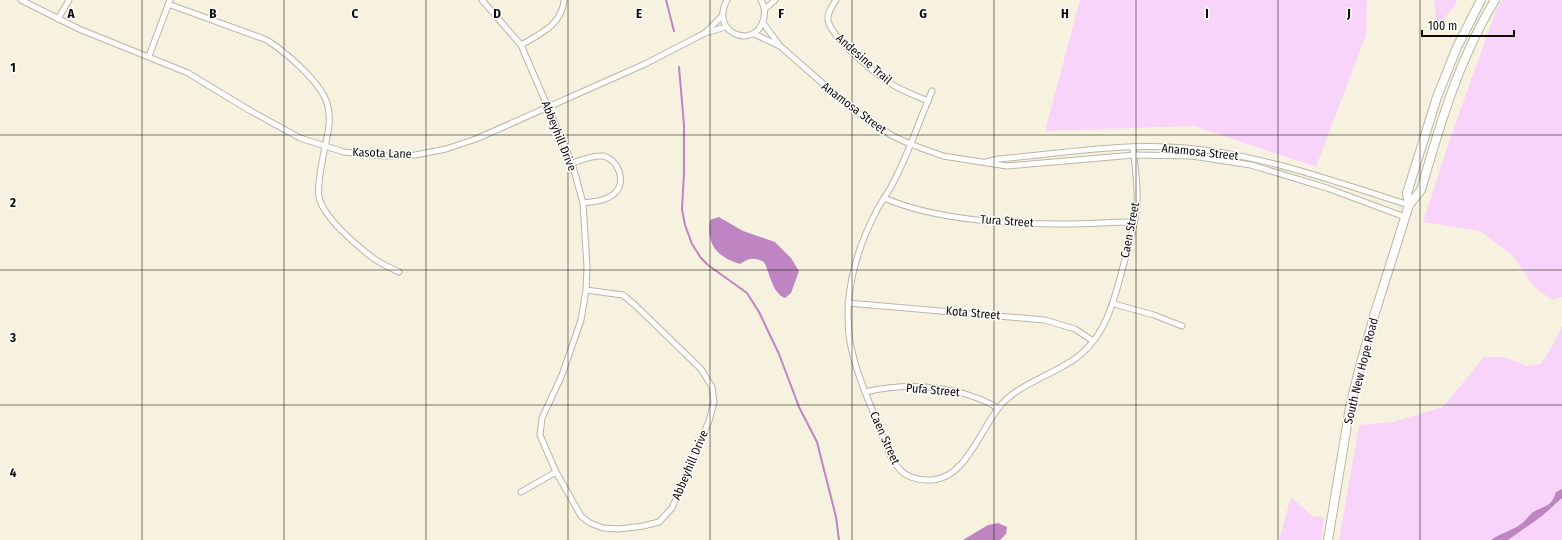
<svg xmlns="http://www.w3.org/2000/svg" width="1562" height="540" font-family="'Fira Sans Condensed',sans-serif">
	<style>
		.green { fill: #f8d4fa }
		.water { fill: #bf85c2 }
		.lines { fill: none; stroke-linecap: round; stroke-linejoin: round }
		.stream { stroke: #bf85c2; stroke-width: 2 }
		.minor-casing { stroke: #bab6a5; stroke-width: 7 }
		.primary-casing { stroke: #bab6a5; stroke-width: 10 }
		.minor { stroke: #fff; stroke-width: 5 }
		.primary { stroke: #fff; stroke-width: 8 }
		.grid { fill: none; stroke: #0e0c07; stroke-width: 1; stroke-opacity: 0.55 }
		.labels { text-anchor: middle; stroke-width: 3; stroke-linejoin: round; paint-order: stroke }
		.street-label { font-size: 12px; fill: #0e0c07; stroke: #fff }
		.grid-label { font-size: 13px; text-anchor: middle; font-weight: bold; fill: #0e0c07; stroke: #fff; stroke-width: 3; stroke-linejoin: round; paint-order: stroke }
	</style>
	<rect width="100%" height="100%" fill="#f7f2e0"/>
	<g class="green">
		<path d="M1080 0H1367L1366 35 1316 167 1194 126 1045 131Z"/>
		<path d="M1434 0H1457L1454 7 1437 26Z"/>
		<path d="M1502 0H1562V297L1552 300 1534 287 1512 255 1480 231 1423 222 1448 145 1496 10Z"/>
		<path d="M1562 326V489L1556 492C1552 509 1543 506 1532 513 1528 516 1526 521 1521 524 1511 531 1501 533 1491 540H1339L1359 425 1393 422 1443 407 1484 357H1504L1527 366 1541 364 1554 343Z"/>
		<path d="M1291 497 1312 516 1324 518 1321 540H1279Z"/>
		<path d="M1562 498V540H1508L1542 516Z"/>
	</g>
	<g class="water">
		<path d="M719 217 743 231 775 242 791 258 799 271 791 293 785 298C772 293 770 273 764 262 754 257 749 258 740 264 717 257 706 244 710 220Z"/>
		<path d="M1562 489V498L1542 516 1508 540H1491C1501 533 1511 531 1521 524 1526 521 1528 516 1532 513 1543 505 1551 509 1556 492Z"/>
		<path d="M998 523 1007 527 1006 534 1000 540H963L988 525Z"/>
	</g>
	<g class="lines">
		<g class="stream">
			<path d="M666 0 674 31"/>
			<path d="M679 67 684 125V173L682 209 685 225 692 244 701 258 708 265 747 293 759 312 779 354 799 407 817 442 836 517 839 540"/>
		</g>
		<g class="minor-casing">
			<g id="minor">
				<path d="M21 0 79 29 188 73 249 110 300 138 344 152 386 156 415 155 446 149 476 139 645 64 705 33 726 27"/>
				<path d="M482 0 521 45 572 163 583 203 587 267 586 290 581 320 562 375 542 418 540 435 556 472 581 516 590 523 603 528 619 529 643 526 659 522 672 508 709 421 714 402 712 387 701 369 635 305 623 295 586 290"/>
				<path d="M727 0C709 33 754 50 763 21 766 13 765 7 761 0"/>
				<path d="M836 0C832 6 827 13 828 20 830 36 872 71 887 81 899 90 914 95 928 101"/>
				<path d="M168 4 267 40C285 52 320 81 327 103 333 120 326 140 323 157 321 169 317 185 319 197 323 217 356 245 373 258 381 264 391 268 399 272"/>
				<path d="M765 9 775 0"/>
				<path d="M58 19 69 0"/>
				<path d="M763 23 780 46 852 109 891 135 910 144 943 156 1007 166 1134 155 1192 156 1251 165 1327 188 1405 217"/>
				<path d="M705 33 722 16"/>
				<path d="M754 34 780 46"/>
				<path d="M521 45C540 34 562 25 564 0"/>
				<path d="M149 56 170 0"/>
				<path d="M932 91C919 121 909 153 893 183 888 193 881 202 876 212 855 252 843 298 850 342 856 374 870 403 881 432 892 459 897 482 932 480 966 478 981 428 1000 406 1019 383 1057 374 1080 355 1108 332 1115 296 1124 263 1129 244 1136 223 1137 203 1138 185 1135 165 1133 147"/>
				<path d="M986 162 998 159C1060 154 1124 142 1186 148 1263 155 1336 182 1409 205"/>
				<path d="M572 163C581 160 593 155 603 156 618 159 627 182 615 193 607 201 593 202 583 203"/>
				<path d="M884 198C938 221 1009 224 1067 224 1089 224 1112 222 1134 222"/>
				<path d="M848 303 1045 320 1075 329 1093 341"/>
				<path d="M1114 304 1154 315 1182 326"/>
				<path d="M865 392C909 382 958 385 998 408"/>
				<path d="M521 492 556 472"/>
			</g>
		</g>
		<g class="primary-casing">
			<g id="primary">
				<path d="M1409 205 1407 193 1437 97 1457 47 1481 0"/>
				<path d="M1328 540 1350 407 1359 370 1374 316 1409 205 1421 190C1440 124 1459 59 1495 0"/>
			</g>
		</g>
		<use href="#minor" class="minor"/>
		<use href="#primary" class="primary"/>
	</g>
	<path class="grid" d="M142 0V540M284 0V540M426 0V540M568 0V540M710 0V540M852 0V540M994 0V540M1136 0V540M1278 0V540M1420 0V540M0 135H1562M0 270H1562M0 405H1562"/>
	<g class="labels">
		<g class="street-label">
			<text transform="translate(864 59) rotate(41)" y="4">Andesine Trail</text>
			<text transform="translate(854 108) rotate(37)" y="4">Anamosa Street</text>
			<text transform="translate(559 136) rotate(68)" y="4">Abbeyhill Drive</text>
			<text transform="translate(1200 152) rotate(6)" y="4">Anamosa Street</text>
			<text transform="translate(382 153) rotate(2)" y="4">Kasota Lane</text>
			<text transform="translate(1007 221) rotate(4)" y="4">Tura Street</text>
			<text transform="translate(1130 230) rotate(-79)" y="4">Caen Street</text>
			<text transform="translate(973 313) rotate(5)" y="4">Kota Street</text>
			<text transform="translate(1361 371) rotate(-76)" y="4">South New Hope Road</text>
			<text transform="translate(933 390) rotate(5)" y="4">Pufa Street</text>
			<text transform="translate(885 438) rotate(66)" y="4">Caen Street</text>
			<text transform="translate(690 465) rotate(-67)" y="4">Abbeyhill Drive</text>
		</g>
	</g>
	<g class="grid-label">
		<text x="71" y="18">A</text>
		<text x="213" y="18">B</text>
		<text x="355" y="18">C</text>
		<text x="497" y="18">D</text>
		<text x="639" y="18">E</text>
		<text x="781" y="18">F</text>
		<text x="923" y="18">G</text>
		<text x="1065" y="18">H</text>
		<text x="1207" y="18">I</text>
		<text x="1349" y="18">J</text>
		<text x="13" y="72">1</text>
		<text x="13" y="207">2</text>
		<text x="13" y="342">3</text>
		<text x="13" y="477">4</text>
	</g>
	<path d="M1422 30v6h92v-6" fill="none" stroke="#0e0c07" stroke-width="2"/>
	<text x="1428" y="30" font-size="12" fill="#0e0c07" stroke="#ffffff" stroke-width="3" paint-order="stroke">100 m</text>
</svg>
